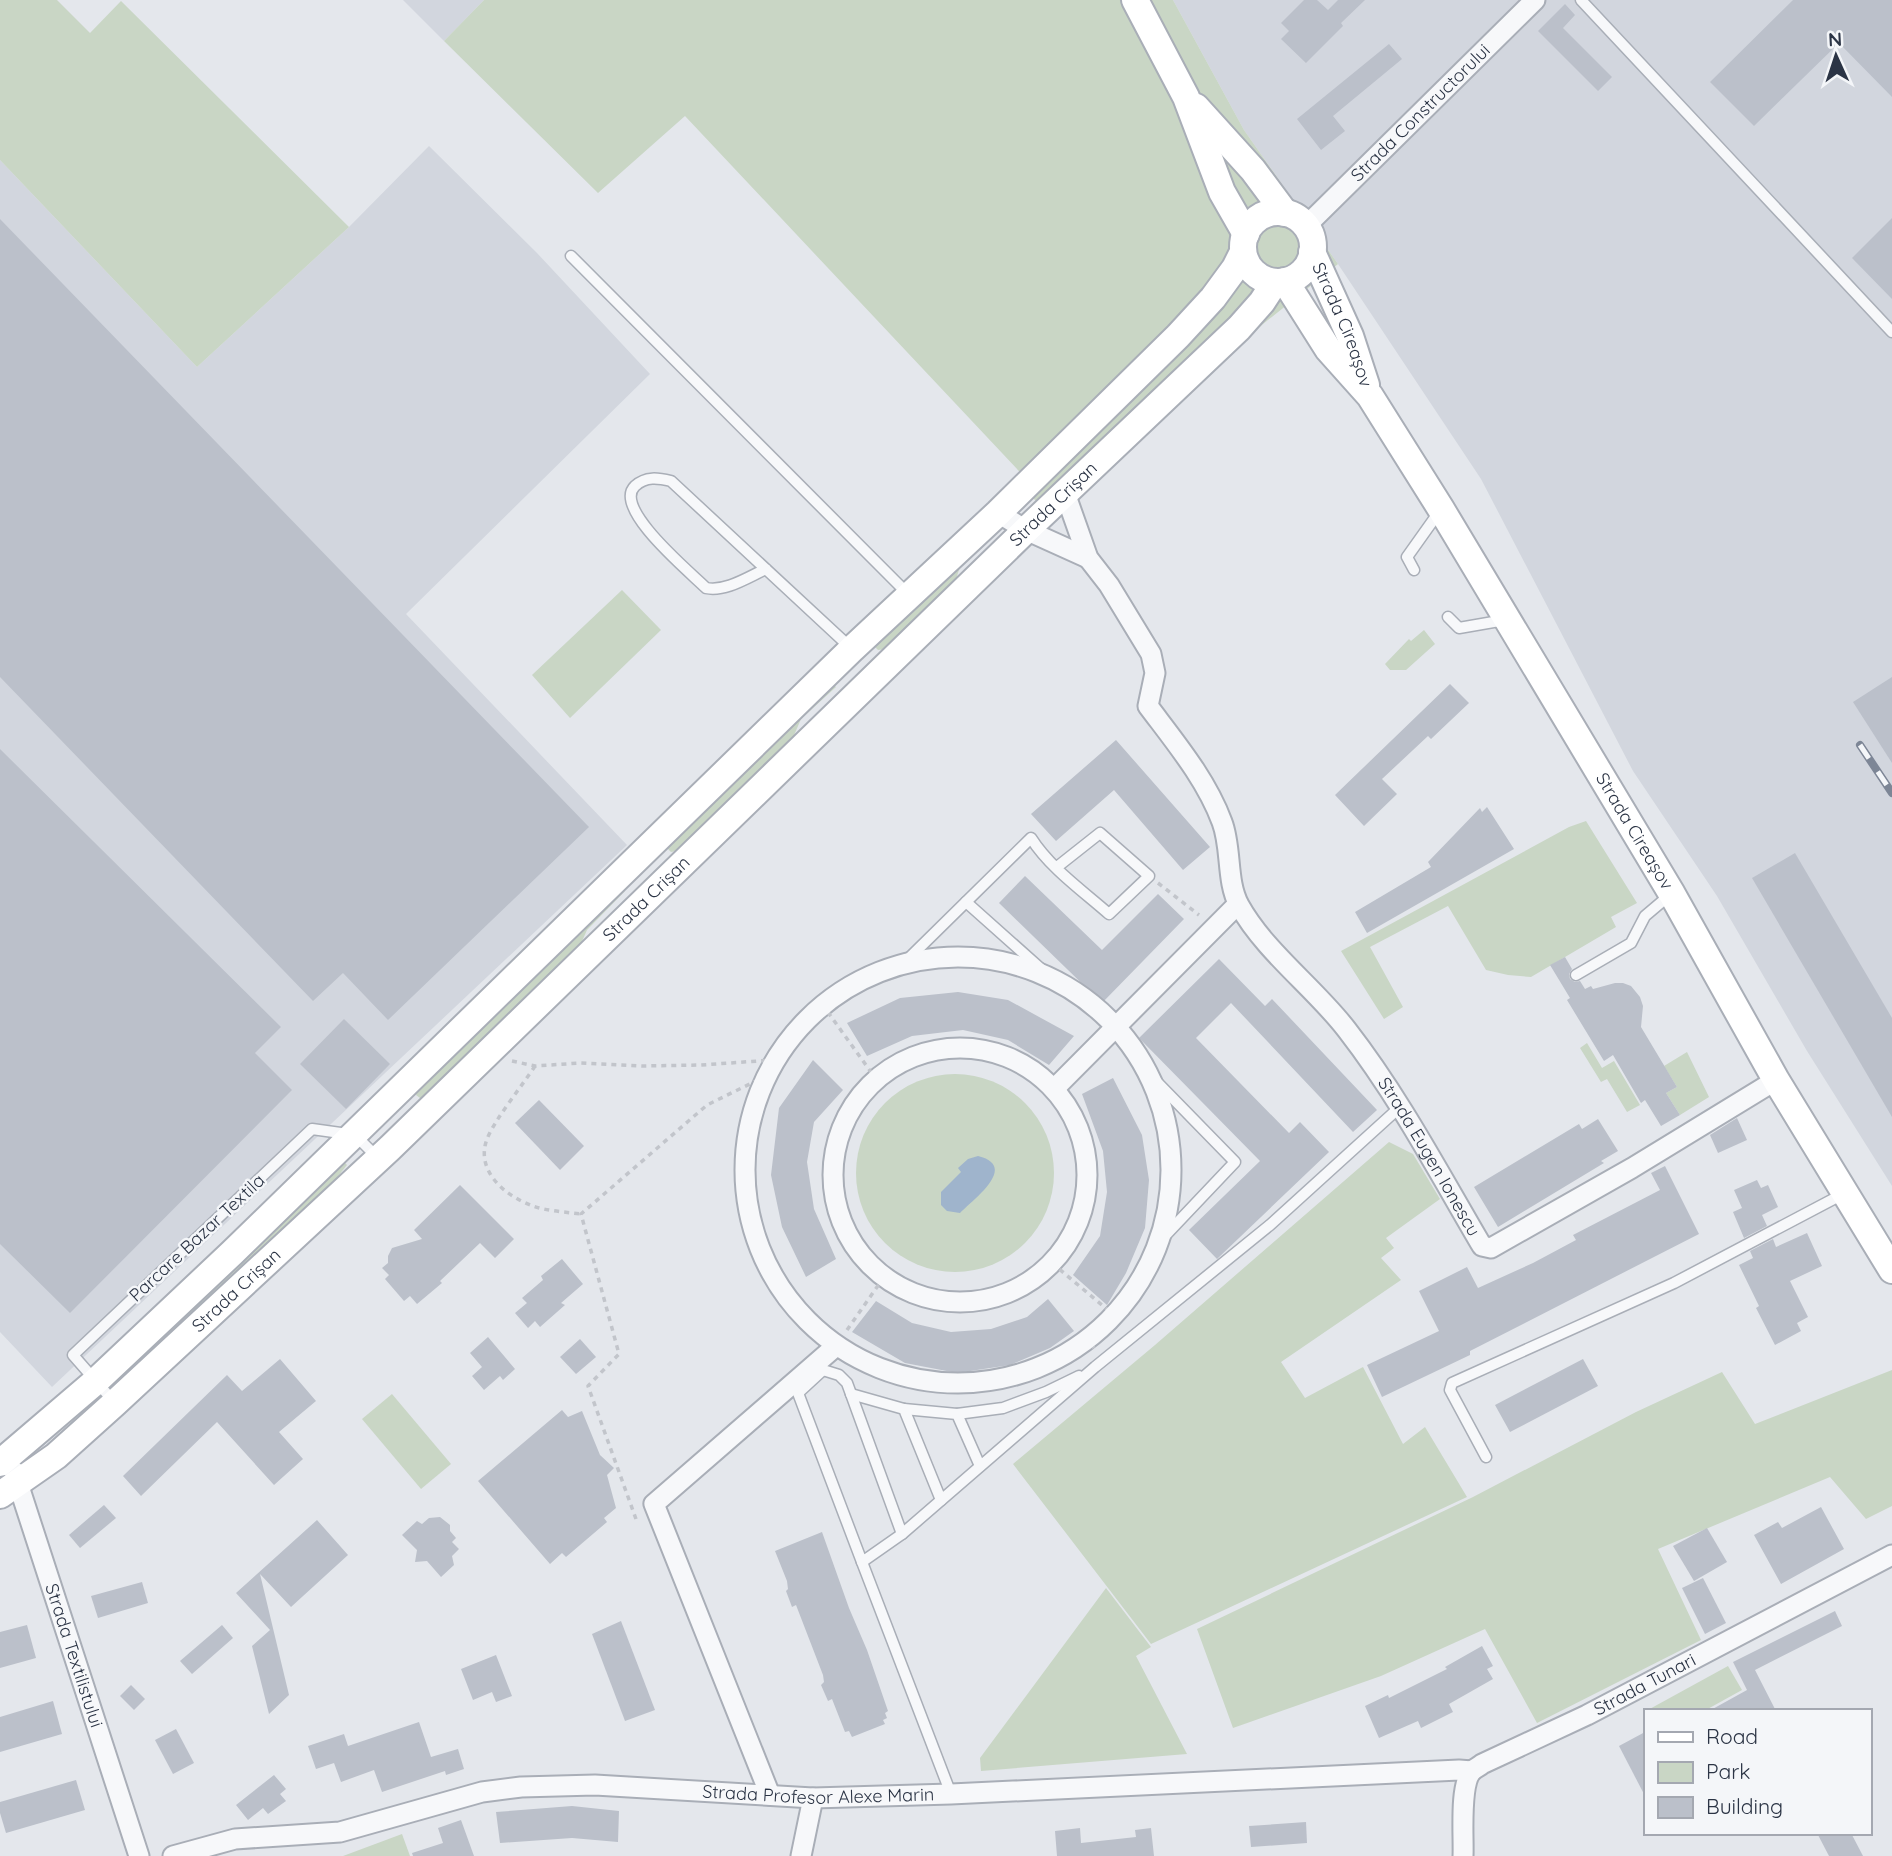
<svg xmlns="http://www.w3.org/2000/svg" width="1892" height="1856" font-family="Quicksand,sans-serif">
	<style>
		.built { fill: #d2d6de }
		.green { fill: #c9d6c5 }
		.water { fill: #9fb4cc }
		.building { fill: #bbc0ca }
		.lines { fill: none; stroke-linecap: round; stroke-linejoin: round }
		.service-casing { stroke: #a9aeb7; stroke-width: 13 }
		.minor-casing { stroke: #a9aeb7; stroke-width: 23 }
		.secondary-casing { stroke: #a9aeb7; stroke-width: 30 }
		.path { stroke: #c2c5cb; stroke-width: 3.5; stroke-dasharray: 5 5; stroke-linecap: butt }
		.service { stroke: #f7f8fa; stroke-width: 10 }
		.minor { stroke: #f7f8fa; stroke-width: 19 }
		.secondary { stroke: #fff; stroke-width: 26 }
		.rail-casing { stroke: #7d8696; stroke-width: 8 }
		.rail { stroke: #f4f6f9; stroke-width: 5; stroke-dasharray: 16; stroke-linecap: butt }
		.labels { text-anchor: middle; stroke-width: 5; stroke-linejoin: round; paint-order: stroke }
		.street-label { font-size: 18px; fill: #2b3445; stroke: #f4f6f9 }
	</style>
	<rect width="100%" height="100%" fill="#e4e7ec"/>
	<g class="built">
		<path d="M403 0H484L444 41Z"/>
		<path d="M1173 0H1892V1186L1807 1051 1717 896 1633 771 1481 479 1338 264 1244 130Z"/>
		<path d="M429 146 537 253 650 374 406 614 627 845 52 1387 0 1332V160L197 367 349 227Z"/>
	</g>
	<g class="green">
		<path d="M0 0H57L90 33 121 1 349 227 197 367 0 160Z"/>
		<path d="M484 0H1173L1244 130 1338 264 1263 324 1192 390 1038 503 1027 492 1033 486 685 116 598 193 444 41Z"/>
		<path d="M961 564 956 579 886 649 878 650 875 647V643Z"/>
		<path d="M622 590 661 630 570 718 532 675Z"/>
		<path d="M1424 630 1435 644 1406 670H1390L1385 664 1409 639 1411 641Z"/>
		<path d="M833 684 836 687 801 719 792 740 676 851 671 852 668 849V845Z"/>
		<path d="M1586 821 1637 903 1611 917 1616 927 1531 977 1508 975 1486 970 1448 906 1370 947 1403 1007 1384 1019 1341 951 1569 827Z"/>
		<path d="M623 889 625 891 587 930 579 948 426 1098H420L416 1095 419 1088Z"/>
		<path d="M1587 1043 1602 1068 1614 1061 1640 1105 1627 1112 1607 1079 1601 1082 1580 1048Z"/>
		<path d="M1687 1052 1709 1097 1680 1115 1666 1093 1677 1087 1664 1066Z"/>
		<circle cx="955" cy="1173" r="99"/>
		<path d="M1389 1142 1413 1154 1440 1199 1386 1238 1394 1248 1381 1258 1401 1280 1281 1362 1305 1398 1363 1367 1403 1444 1425 1427 1467 1497 1151 1644 1013 1464 1155 1345Z"/>
		<path d="M344 1162 347 1165 319 1200 146 1358 147 1354Z"/>
		<path d="M1892 1370V1506L1866 1519 1830 1477 1658 1549 1701 1640 1537 1723 1485 1629 1381 1676 1233 1728 1197 1629 1473 1497 1636 1412 1722 1372 1755 1424Z"/>
		<path d="M392 1394 451 1464 421 1489 362 1419Z"/>
		<path d="M1106 1588 1151 1647 1136 1656 1187 1754 981 1771 980 1758Z"/>
		<path d="M1728 1666 1742 1690 1704 1711H1646Z"/>
		<path d="M402 1834 410 1856H343Z"/>
	</g>
	<path class="water" d="M978 1156C1019 1166 974 1199 960 1213L947 1211 941 1205V1192L961 1172 958 1168 968 1159Z"/>
	<g class="building">
		<path d="M1304 0H1317L1328 10 1338 0H1365L1341 23 1343 26 1306 63 1281 39 1289 31 1281 23Z"/>
		<path d="M1793 0H1892V97L1839 43 1754 126 1710 82Z"/>
		<path d="M1565 4 1575 15 1563 28 1612 77 1598 91 1538 31Z"/>
		<path d="M1389 44 1402 59 1333 116 1345 131 1321 150 1297 119Z"/>
		<path d="M1892 218V299L1852 258Z"/>
		<path d="M0 219 589 827 388 1020 343 973 313 1001 0 677Z"/>
		<path d="M1892 677V763L1853 702Z"/>
		<path d="M1450 684 1469 703 1431 739 1428 736 1382 779 1397 794 1364 826 1335 795Z"/>
		<path d="M1116 740 1210 847 1183 870 1114 790 1056 841 1031 814Z"/>
		<path d="M0 749 281 1027 255 1053 292 1090 70 1313 0 1244Z"/>
		<path d="M1487 807 1514 849 1367 933 1355 912 1431 867 1428 862 1480 808 1482 812Z"/>
		<path d="M1795 853 1892 1018V1117L1752 878Z"/>
		<path d="M1025 876 1102 950 1158 894 1184 919 1102 1003 999 903Z"/>
		<path d="M1565 957 1572 969 1569 974 1570 979 1575 982 1580 981 1585 989 1591 986 1593 989 1615 983H1623L1631 986 1640 997 1643 1006 1641 1027 1677 1087 1666 1093 1680 1115 1661 1126 1645 1100 1641 1103 1613 1055 1604 1061 1567 1000 1570 998 1550 965Z"/>
		<path d="M1219 959 1265 1006 1272 999 1377 1110 1353 1132 1231 1003 1196 1038 1289 1133 1300 1122 1329 1152 1217 1259 1189 1230 1260 1161 1139 1038Z"/>
		<path d="M958 992 1008 1000 1074 1036 1049 1065 1008 1040 963 1030 912 1036 867 1056 847 1023 900 998Z"/>
		<path d="M344 1019 390 1064 346 1109 300 1064Z"/>
		<path d="M813 1060 843 1090 814 1122 807 1162 814 1209 836 1259 806 1277 782 1227 771 1175 779 1108Z"/>
		<path d="M1113 1078 1142 1135 1149 1180 1145 1228 1126 1273 1107 1305 1073 1275 1100 1236 1107 1192 1103 1151 1082 1094Z"/>
		<path d="M539 1100 584 1146 560 1170 515 1123Z"/>
		<path d="M1737 1118 1747 1140 1718 1153 1710 1135Z"/>
		<path d="M1598 1119 1618 1151 1601 1161 1604 1163 1498 1227 1474 1187 1579 1124 1582 1129Z"/>
		<path d="M1665 1166 1699 1234 1470 1351V1355L1382 1397 1367 1365 1439 1331 1419 1291 1467 1267 1478 1288 1533 1263 1576 1240 1573 1235 1660 1190 1651 1173Z"/>
		<path d="M1757 1180 1761 1188 1768 1185 1778 1207 1762 1215 1767 1226 1744 1238 1733 1212 1742 1208 1734 1190Z"/>
		<path d="M460 1185 514 1239 495 1258 480 1243 440 1281 442 1283 417 1304 410 1296 404 1301 385 1279 389 1275 382 1268 388 1263V1256L392 1248 422 1239 414 1230Z"/>
		<path d="M1807 1233 1822 1266 1790 1281 1808 1317 1797 1323 1801 1331 1775 1345 1756 1308 1759 1306 1739 1265 1753 1258 1750 1251 1773 1239 1776 1247Z"/>
		<path d="M562 1259 583 1284 561 1303 565 1305 540 1327 535 1321 528 1328 515 1313 527 1303 522 1298 543 1280 541 1276Z"/>
		<path d="M1048 1299 1074 1331 1050 1348 1010 1365 957 1373 905 1363 852 1332 876 1301 912 1323 951 1332 991 1329 1027 1317Z"/>
		<path d="M488 1337 515 1369 503 1380 500 1376 484 1390 472 1376 482 1367 470 1353Z"/>
		<path d="M580 1339 596 1357 576 1374 560 1357Z"/>
		<path d="M280 1359 316 1401 279 1432 303 1459 274 1485 217 1422 141 1496 123 1476 227 1375 242 1391Z"/>
		<path d="M1583 1359 1598 1386 1510 1432 1495 1405Z"/>
		<path d="M562 1410 568 1417 582 1411 600 1455 614 1468 607 1475 616 1508 604 1518 607 1522 566 1557 562 1553 550 1564 478 1481Z"/>
		<path d="M104 1505 116 1518 80 1548 69 1535Z"/>
		<path d="M1821 1507 1844 1549 1781 1584 1754 1535 1778 1522 1782 1528Z"/>
		<path d="M440 1517 450 1525V1531L456 1538 452 1542 459 1549 452 1556 454 1565 441 1577 427 1561 415 1562 417 1550 402 1535 417 1521 422 1524 429 1518Z"/>
		<path d="M317 1520 348 1555 291 1607 260 1574 289 1695 269 1714 252 1646 270 1630 236 1593Z"/>
		<path d="M1707 1528 1727 1562 1694 1581 1673 1546Z"/>
		<path d="M822 1532 849 1608 867 1650 888 1711 885 1713 887 1718 883 1720 885 1724 852 1737 849 1731 845 1732 832 1699 828 1701 821 1685 824 1682 823 1675 796 1605 792 1607 786 1591 788 1589 787 1581 775 1551Z"/>
		<path d="M1703 1578 1726 1623 1705 1634 1682 1588Z"/>
		<path d="M142 1582 148 1603 98 1618 91 1596Z"/>
		<path d="M1835 1611 1842 1626 1755 1670 1776 1711H1709L1747 1690 1733 1662Z"/>
		<path d="M621 1621 655 1710 625 1721 592 1634Z"/>
		<path d="M27 1625 36 1658 0 1668V1632Z"/>
		<path d="M222 1625 233 1638 192 1674 180 1661Z"/>
		<path d="M1482 1646 1493 1666 1487 1669 1493 1679 1449 1704 1453 1712 1421 1728 1418 1721 1379 1738 1365 1706 1388 1695 1389 1698 1447 1669 1445 1667Z"/>
		<path d="M496 1655 512 1696 496 1702 492 1692 473 1700 461 1669Z"/>
		<path d="M131 1685 145 1699 134 1710 120 1696Z"/>
		<path d="M53 1701 62 1734 0 1752V1717Z"/>
		<path d="M419 1722 431 1757 458 1749 464 1769 446 1775 445 1771 382 1792 374 1770 341 1782 334 1763 316 1769 308 1746 344 1734 348 1746Z"/>
		<path d="M176 1729 194 1763 173 1774 155 1740Z"/>
		<path d="M1645 1732V1796L1619 1746Z"/>
		<path d="M274 1775 286 1789 280 1794 286 1801 268 1814 263 1808 248 1820 236 1805Z"/>
		<path d="M76 1780 85 1810 6 1833 0 1813V1802Z"/>
		<path d="M572 1806 619 1811 618 1842 572 1838 500 1843 496 1812Z"/>
		<path d="M461 1820 474 1856H413L412 1853 443 1843 438 1828Z"/>
		<path d="M1306 1822 1307 1843 1251 1847 1249 1826Z"/>
		<path d="M1080 1828 1081 1843 1136 1837 1135 1830 1151 1828 1154 1856H1057L1055 1831Z"/>
		<path d="M1817 1833H1851L1863 1856H1829Z"/>
	</g>
	<g class="lines">
		<g class="service-casing">
			<g id="service">
				<path d="M1581 0 1892 332"/>
				<path d="M571 256 909 595"/>
				<path d="M766 569C748 577 726 592 706 588 690 572 612 508 635 486 646 476 658 478 671 481L852 649"/>
				<path d="M1414 570 1407 557 1439 512"/>
				<path d="M1448 617 1459 628 1505 620"/>
				<path d="M966 902 1049 976"/>
				<path d="M905 962 1031 838C1050 868 1083 891 1109 914L1149 876 1100 833 1057 867"/>
				<path d="M1576 975 1631 943 1645 916 1671 894"/>
				<path d="M1152 1077 1235 1162 1161 1240"/>
				<path d="M820 1361 823 1370 798 1393 862 1562 902 1534 1095 1367 1270 1225 1400 1107"/>
				<path d="M823 1370 839 1375 847 1383 902 1534"/>
				<path d="M851 1394 904 1409 941 1500"/>
				<path d="M115 1403 73 1355 312 1129 355 1135 377 1157"/>
				<path d="M904 1409 957 1414 980 1466"/>
				<path d="M957 1414 1003 1408 1046 1392 1079 1376"/>
				<path d="M1486 1457 1450 1390 1452 1383 1674 1283 1843 1194"/>
				<path d="M862 1562 951 1794"/>
			</g>
		</g>
		<g class="minor-casing">
			<g id="minor">
				<path id="s1" d="M1306 226 1535 0"/>
				<path id="s2" d="M1065 493 1088 558 1109 585 1151 654 1155 673 1148 706C1175 742 1206 779 1222 822 1232 848 1226 881 1239 905 1265 952 1315 988 1347 1030 1399 1097 1439 1173 1482 1246L1491 1248 1632 1168 1776 1080"/>
				<path d="M998 513 1026 530 1088 558"/>
				<circle cx="958" cy="1170" r="213"/>
				<circle cx="960" cy="1175" r="127"/>
				<path d="M1054 1089 1238 904"/>
				<path id="s3" d="M14 1471 139 1856"/>
				<path d="M770 1795 654 1504 836 1346"/>
				<path id="s4" d="M173 1856 235 1839 340 1832 482 1792 521 1787 595 1785 813 1798 951 1794 1459 1770 1472 1771"/>
				<path d="M801 1856 813 1798"/>
				<path id="s5" d="M1463 1856C1464 1837 1459 1785 1472 1771 1475 1768 1479 1767 1482 1764L1587 1715 1892 1555"/>
			</g>
		</g>
		<g class="secondary-casing">
			<g id="secondary">
				<path d="M1135 0 1186 97 1222 192 1246 234"/>
				<path d="M1196 107 1253 170 1285 213"/>
				<circle cx="1278" cy="247" r="35"/>
				<path id="s6" d="M1312 252 1350 336 1366 385"/>
				<path id="s7" d="M1285 281 1328 349 1370 396 1441 509 1672 894 1776 1080 1892 1270"/>
				<path d="M0 1463 95 1382 232 1253 852 649 998 513 1178 336 1213 298 1235 268 1243 252"/>
				<path id="s8" d="M0 1495 56 1456 115 1403 390 1148 1026 530 1239 328 1262 302 1275 282"/>
			</g>
		</g>
		<g class="path">
			<path d="M1158 883 1199 915"/>
			<path d="M822 1004 876 1079"/>
			<path d="M512 1061 535 1066 580 1063 643 1066 701 1065 773 1060"/>
			<path d="M535 1066C522 1086 495 1119 487 1139 475 1171 505 1196 533 1206 547 1211 565 1212 581 1214"/>
			<path d="M1052 1263 1115 1316"/>
			<path d="M847 1330 884 1277"/>
			<path d="M1087 1339 1094 1348"/>
			<path d="M636 1519 588 1386 619 1354 581 1214 707 1105 764 1077"/>
		</g>
		<use href="#service" class="service"/>
		<use href="#minor" class="minor"/>
		<use href="#secondary" class="secondary"/>
		<g class="rail-casing">
			<path id="rail" d="M1860 745 1892 793"/>
		</g>
		<use href="#rail" class="rail"/>
	</g>
	<g class="labels">
		<g class="street-label">
			<text dy="6" stroke="none"><textPath href="#s1" startOffset="161">Strada Constructorului</textPath></text>
			<text dy="6" stroke="none"><textPath href="#s6" startOffset="79">Strada Cireașov</textPath></text>
			<text dy="6" stroke="none"><textPath href="#s8" startOffset="1447">Strada Crișan</textPath></text>
			<text dy="6" stroke="none"><textPath href="#s7" startOffset="653">Strada Cireașov</textPath></text>
			<text dy="6" stroke="none"><textPath href="#s8" startOffset="880">Strada Crișan</textPath></text>
			<text dy="6" stroke="none"><textPath href="#s2" startOffset="777">Strada Eugen Ionescu</textPath></text>
			<text transform="translate(197 1238) rotate(-43)" y="6">Parcare Bazar Textila</text>
			<text dy="6" stroke="none"><textPath href="#s8" startOffset="313">Strada Crișan</textPath></text>
			<text dy="6" stroke="none"><textPath href="#s3" startOffset="194">Strada Textilistului</textPath></text>
			<text dy="6" stroke="none"><textPath href="#s5" startOffset="280">Strada Tunari</textPath></text>
			<text dy="6" stroke="none"><textPath href="#s4" startOffset="654">Strada Profesor Alexe Marin</textPath></text>
		</g>
	</g>
	<rect x="1644" y="1709" width="228" height="126" fill="#f4f6f9" stroke="#a4a8b1" stroke-width="2"/>
	<rect x="1658" y="1732" width="35" height="10" fill="#ffffff" stroke="#a4a8b1" stroke-width="2"/>
	<text x="1706" y="1744" font-size="21" fill="#2b3445">Road</text>
	<rect x="1658" y="1762" width="35" height="21" fill="#c9d6c5" stroke="#a4a8b1" stroke-width="2"/>
	<text x="1706" y="1779" font-size="21" fill="#2b3445">Park</text>
	<rect x="1658" y="1797" width="35" height="21" fill="#bbc0ca" stroke="#a4a8b1" stroke-width="2"/>
	<text x="1706" y="1814" font-size="21" fill="#2b3445">Building</text>
	<g transform="translate(1836 56) rotate(357)" stroke="#f4f6f9" stroke-width="5" paint-order="stroke">
	<path d="M0-5L12 26L0 18L-12 26Z" fill="#2b3445"/>
	<text y="-10" font-size="19" font-weight="bold" text-anchor="middle" fill="#2b3445">N</text>
	</g>
</svg>
